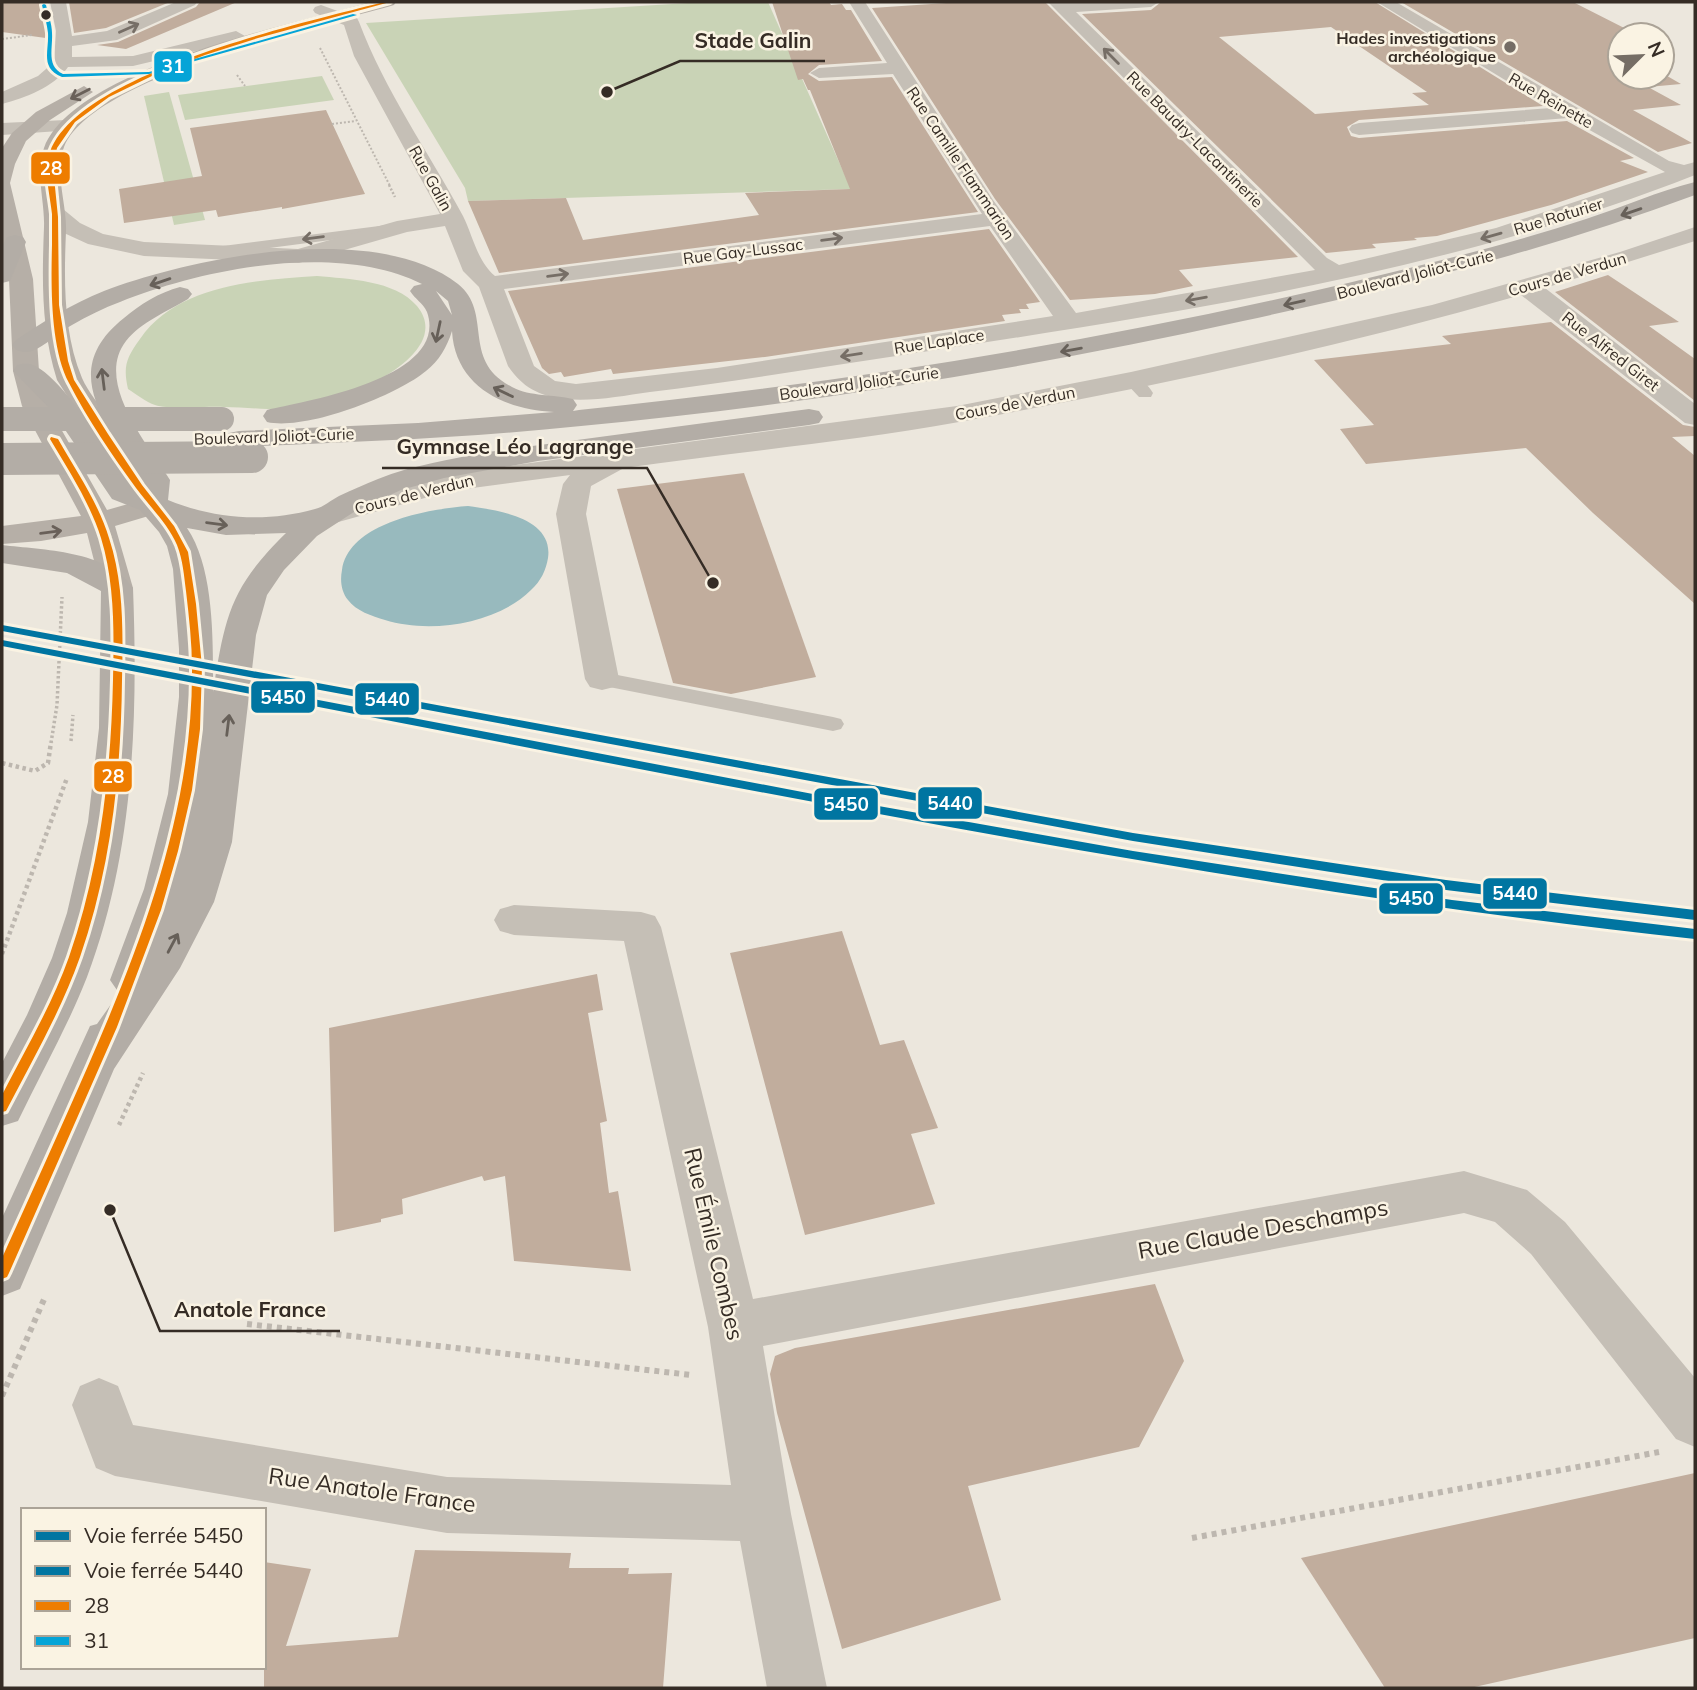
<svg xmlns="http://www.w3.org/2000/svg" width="1697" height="1690" font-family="Mulish,sans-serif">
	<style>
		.green { fill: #c9d3b6 }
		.water { fill: #98babe }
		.building { fill: #c1ad9d; fill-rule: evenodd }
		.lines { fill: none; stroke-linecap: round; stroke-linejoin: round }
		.path-far4 { stroke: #bdb7af; stroke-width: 2; stroke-dasharray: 2 2; stroke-linecap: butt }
		.path-far3 { stroke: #bdb7af; stroke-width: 2.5; stroke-dasharray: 2 2; stroke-linecap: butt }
		.path-far2 { stroke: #bdb7af; stroke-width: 3.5; stroke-dasharray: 2.5 2.5; stroke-linecap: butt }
		.path-far1 { stroke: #bdb7af; stroke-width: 4.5; stroke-dasharray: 3.5 3.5; stroke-linecap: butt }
		.path { stroke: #bdb7af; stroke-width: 6; stroke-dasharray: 5 5; stroke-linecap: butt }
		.service { fill: #c5bfb6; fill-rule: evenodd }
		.minor { fill: #c5bfb6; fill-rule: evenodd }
		.secondary { fill: #b6afa7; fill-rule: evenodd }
		.primary { fill: #b3ada6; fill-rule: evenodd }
		.primary-bridge-far1 { stroke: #b3ada6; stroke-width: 24 }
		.primary-bridge { stroke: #b3ada6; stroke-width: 32 }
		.bus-1-casing { stroke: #faf3e3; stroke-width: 6 }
		.bus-2-casing { stroke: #faf3e3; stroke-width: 6 }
		.bus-1 { fill: #ee7d00; fill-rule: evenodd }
		.bus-2 { fill: #05a4d7; fill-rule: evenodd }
		.rail-1-casing { stroke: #faf3e3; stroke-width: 6 }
		.rail-2-casing { stroke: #faf3e3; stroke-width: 6 }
		.rail-1 { fill: #0075a1; fill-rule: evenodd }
		.rail-2 { fill: #0075a1; fill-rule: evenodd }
		.oneway { stroke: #766e66 }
		.oneway2 { stroke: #696059 }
		.oneway3 { stroke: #676059 }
		.bus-dot { fill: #352c25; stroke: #faf3e3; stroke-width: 2.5 }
		.poi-dot { fill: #756d65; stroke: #faf3e3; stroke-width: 2.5 }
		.labels { text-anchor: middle; stroke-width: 5; stroke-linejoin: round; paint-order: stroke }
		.far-poi-label { font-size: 16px; font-weight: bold; fill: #352c25; stroke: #faf3e3; text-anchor: end }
		.far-street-label { font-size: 16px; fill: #352c25; stroke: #faf3e3 }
		.near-street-label { font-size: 23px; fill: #352c25; stroke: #faf3e3 }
		.leader { fill: none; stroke: #352c25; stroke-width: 2.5 }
		.callout-dot { fill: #352c25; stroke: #faf3e3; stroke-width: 2.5 }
		.callout-label { font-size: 21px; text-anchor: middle; font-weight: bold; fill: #352c25; stroke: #faf3e3; stroke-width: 5; stroke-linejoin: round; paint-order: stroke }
		.line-badge { stroke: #faf3e3; stroke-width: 2.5 }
		.badge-label { font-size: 19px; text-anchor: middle; font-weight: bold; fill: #fff }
	</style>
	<rect width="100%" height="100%" fill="#ece7dd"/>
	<g class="green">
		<path d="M704 2H768L851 189 468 201 465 188 366 23Z"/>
		<path d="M322 76 334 100 185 120 178 95Z"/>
		<path d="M169 92 205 220 174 225 144 96Z"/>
		<path d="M317 276C348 279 395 280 417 306 458 356 338 403 304 408 279 412 250 407 224 407 207 406 170 410 155 405 146 402 136 394 128 389 123 367 126 358 140 339 177 285 256 280 317 276Z"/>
	</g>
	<path class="water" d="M468 506C496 510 554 517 548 558 546 570 541 581 531 590 497 624 430 634 385 620 372 616 356 611 348 600 341 591 340 580 342 570 349 522 430 509 468 506Z"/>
	<g class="building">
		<path d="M2 2H48L53 39 2 32Z"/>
		<path d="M69 2H170L106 28 74 33Z"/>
		<path d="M200 2H237L126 49 97 45 118 42 196 7Z"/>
		<path d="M772 2H829L831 5 842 4 846 10H851L882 61 819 65 808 74 819 81 892 77 978 212 499 273 468 201 566 198 583 240 759 215 745 193 850 189 810 90H808L803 79 798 80Z"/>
		<path d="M961 2H1045L1298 257 1179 270 1193 286 1155 294 1070 300 995 199 872 8Z"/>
		<path d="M1161 2H1375L1543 106 1359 120 1347 127 1351 136 1359 138 1567 121 1634 158 1620 161 1648 172 1551 205 1437 236 1414 238 1417 240 1372 244 1376 248 1326 253 1082 14 1151 10ZM1331 27 1427 92 1412 93 1429 105 1315 114 1219 37Z"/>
		<path d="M1401 2H1573L1638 35H1620V77H1662V73L1681 84 1648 87 1681 105 1633 110 1692 143 1658 152Z"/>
		<path d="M326 110 365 194 282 209V207L218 217 216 210 124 223 119 189 202 176 190 128Z"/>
		<path d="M989 229 1040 302 1026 304 1029 309H1019L1021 313 1002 315 1005 321 765 357 613 374 611 369 564 377 561 372 549 374 542 368 508 291Z"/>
		<path d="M1608 275 1679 322 1649 326 1695 359V401L1555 292Z"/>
		<path d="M1551 322 1683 425 1695 427V436L1672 437 1695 456V604L1593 513 1526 448 1366 464 1340 429 1374 425 1314 360 1451 344 1442 336Z"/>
		<path d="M744 473 816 677 731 694 673 683 617 489Z"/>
		<path d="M842 931 880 1045 904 1040 938 1128 911 1134 935 1204 805 1235 730 953Z"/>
		<path d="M597 974 603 1010 588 1013 607 1121 600 1123 609 1193 618 1191 631 1271 514 1261 505 1176 484 1181 482 1176 402 1199 403 1214 381 1219V1222L334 1232 329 1028Z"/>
		<path d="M1155 1284 1184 1361 1139 1447 968 1486 1001 1600 842 1649 777 1413 770 1374 775 1356 795 1348Z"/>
		<path d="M1695 1473V1638L1470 1688H1385L1301 1558Z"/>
		<path d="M415 1550 571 1553 569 1568H629L628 1574 672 1573 663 1688H264V1562L311 1569 286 1646 398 1637Z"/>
	</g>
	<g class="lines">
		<g class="path-far4">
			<path d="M2 39 32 35"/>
			<path d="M320 48 390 186"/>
			<path d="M237 75 245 86"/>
			<path d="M332 124 356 121"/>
		</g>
		<path class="path-far3" d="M389 185 395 197"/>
		<g class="path-far2">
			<path d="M71 741 73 715"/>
			<path d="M51 743 57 705 62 597"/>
		</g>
		<g class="path-far1">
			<path d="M2 763 35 771 48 763 51 742"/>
			<path d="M2 954 67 778"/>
			<path d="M119 1125 143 1073"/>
		</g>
		<g class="path">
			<path d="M247 1324 691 1375"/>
			<path d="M2 1396 45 1297"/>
			<path d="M1192 1538 1659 1452"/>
		</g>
		<g class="service">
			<path d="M387 225 394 229 392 232 215 255 208 251 215 247Z"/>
			<path d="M1131 375C1140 377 1148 385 1153 393L1151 397H1139L1123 380Z"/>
			<path d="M602 672 833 717 841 719 844 724 841 729 833 731 594 684 591 679 594 674Z"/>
		</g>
		<g class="minor">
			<path d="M50 2H66L72 36 107 31 176 2H197L195 5 117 40 72 46V57L133 56 236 31 245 36 242 40 133 66 68 67C54 87 25 98 2 104V92L38 76 54 62 56 31Z"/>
			<path d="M849 2H865L993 200 1076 313 1315 270 1048 2H1159L1151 7 1076 12 1327 258 1339 265 1496 228 1665 172 1568 118 1359 135 1352 133 1349 129 1352 125 1359 123 1551 108 1377 2H1396L1669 161 1684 165 1695 162V175C1425 281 1136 319 850 363 784 373 717 384 650 392 621 396 593 402 564 399 539 396 522 387 508 366L479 287 463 271 445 226 407 232 299 263 144 256 88 244 64 233 44 214 47 209H63L80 223 103 234 144 242 298 249 397 221 440 214 354 56 344 25 315 13 313 10 315 7 321 5 357 18 359 22C385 91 428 151 463 216 473 236 477 261 495 276L982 214 893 74 819 78 810 73 819 68 887 63ZM990 226 1053 316 717 368 576 384 555 381 534 366 504 289Z"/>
			<path d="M66 120 73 122 76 126 73 130 2 135V123Z"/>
			<path d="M1695 227V241L1545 288 1695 404V425L1685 423 1521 295C1337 348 1148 388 959 422 848 442 735 452 624 468L591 486 586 514 619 679 614 687 602 690 590 687 585 679 556 514 563 484 570 475 450 491 324 526 313 523 309 517 313 511 448 474 957 406 1131 372 1432 305 1620 252Z"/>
			<path d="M514 905 641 912 655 916 661 927 753 1299 1464 1171 1527 1190 1565 1222 1695 1378V1447L1676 1439 1531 1254 1495 1222 1464 1213 763 1346 791 1514 827 1688H767L740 1541 447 1533 115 1476 96 1468 72 1405 80 1386 99 1378 118 1386 133 1425 447 1477 731 1485 708 1327 624 941 514 935 500 931 494 920 500 909Z"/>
		</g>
		<path class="secondary" d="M371 2H396L394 5C322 26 93 76 64 147 54 172 67 205 66 231 64 279 63 333 82 378 88 392 100 405 108 418 128 447 147 477 167 506L162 512 115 526 133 588 128 595 117 598 106 595 101 588 87 533 41 541 2 544V526L81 516 22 406 13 371 9 279 2 240V148L12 133 36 112 84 86 93 92 50 120 26 141 15 164 10 183 33 279 39 371 48 406 107 510 135 502 57 380C41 329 42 280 44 227 45 202 35 172 44 148 74 68 294 24 371 2Z"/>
		<g class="primary">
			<path d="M1695 182V195C1548 250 1396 288 1243 321 1025 369 804 405 581 426 467 438 353 442 239 447L229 445 225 439 229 433 239 431 418 423 554 412C504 410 455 386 452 331 447 347 439 361 426 371 396 396 305 431 267 422L263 416 267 410C306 401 450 378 427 312 423 303 415 299 410 291L414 286 422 284C338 242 205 268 120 302 104 308 87 316 72 325 58 332 46 346 32 351 26 353 22 352 16 350L12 345 16 340C44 321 72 304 104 291 193 257 376 220 458 284 494 313 460 360 512 387 531 397 553 394 573 399L577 405 573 411 579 410C865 381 1147 334 1426 264 1480 251 1534 236 1586 219 1623 207 1658 191 1695 182ZM436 291 448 301 452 315Z"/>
			<path d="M15 235 23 237 26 242 10 281 2 283V247L7 237Z"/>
			<path d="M180 287 188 289 192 294 188 299C168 311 141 322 126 341 94 382 148 445 170 480L168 500C215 519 265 523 315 509 324 507 331 500 339 496 352 490 365 484 378 479 413 465 452 459 488 452L809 409 819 411 823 417 819 423 809 425 538 461 444 478 401 490 357 510 317 536 284 570 267 595 256 635 232 842 214 902 180 968 114 1069 20 1289 2 1296V1218L90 1026 97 1024 119 993 110 980 144 889 168 794 179 697V649L173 569 167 546 159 532 140 510 112 499 53 412 13 371 17 365C22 364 27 363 33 365 62 376 113 459 132 487L140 490 142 480C107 424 57 371 124 318 139 305 160 292 180 287ZM187 528 226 535 286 533C230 588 225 616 213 692 213 644 215 569 187 528Z"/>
			<path d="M2 545C43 550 107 550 133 588 138 719 134 853 87 977 68 1026 41 1073 18 1121L2 1126V1063L27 1015 52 958 67 913 88 822 99 728 101 591 67 573 2 563Z"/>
		</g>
		<path class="primary-bridge-far1" d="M2 419H222"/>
		<path class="primary-bridge" d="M2 459 252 457"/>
		<g class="bus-1-casing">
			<g id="bus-1">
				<path d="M384 2H390L258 38 205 55 154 75 109 97 75 122 57 148 53 167 58 217 59 305 68 361 74 380 108 434 142 485 174 526 188 552 196 604 202 667 200 729 192 790 178 851 161 910 117 1027 9 1273 7 1277 2 1279V1258C31 1194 60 1130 88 1066 143 940 193 808 192 669 192 643 189 617 186 591 184 576 183 560 177 545 168 524 150 507 136 488 112 455 88 420 69 383 50 348 51 284 52 245 52 234 52 224 52 214 50 194 43 171 50 152 78 72 307 22 384 2Z"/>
				<path d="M51 437 58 439C76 471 98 502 109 538 124 583 123 633 122 680 121 774 111 868 80 957 61 1011 32 1061 6 1111L2 1112V1095C25 1050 52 1005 69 957 100 868 111 774 113 680 114 633 115 584 101 538 90 503 69 471 50 439Z"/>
			</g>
		</g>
		<g class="bus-2-casing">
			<path id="bus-2" d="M44 4 46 5C48 14 52 24 52 33 53 49 46 66 63 74L149 72 353 14 357 15 149 74 62 77C40 68 49 52 48 33 47 24 44 14 42 5Z"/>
		</g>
		<use href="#bus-1" class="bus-1"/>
		<use href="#bus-2" class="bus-2"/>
		<g class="rail-1-casing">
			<path id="rail-1" d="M2 640 839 799 1133 851 1452 900 1695 929V939C1346 901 1000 838 655 772 437 730 220 688 2 646Z"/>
		</g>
		<g class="rail-2-casing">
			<path id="rail-2" d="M2 625 1133 833 1446 880 1695 910V920L1446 890 1133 841 2 631Z"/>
		</g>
		<use href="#rail-1" class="rail-1"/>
		<use href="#rail-2" class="rail-2"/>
	</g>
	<defs><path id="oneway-shaft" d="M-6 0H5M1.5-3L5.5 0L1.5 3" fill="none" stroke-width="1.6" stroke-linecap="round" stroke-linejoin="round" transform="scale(1.75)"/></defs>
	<g class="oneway">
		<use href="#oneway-shaft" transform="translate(129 28) rotate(-24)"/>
		<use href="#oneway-shaft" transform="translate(1111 56) rotate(-135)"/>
		<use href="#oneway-shaft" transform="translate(1491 236) rotate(164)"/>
		<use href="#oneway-shaft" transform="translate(313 238) rotate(173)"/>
		<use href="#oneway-shaft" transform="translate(832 239) rotate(-7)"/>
		<use href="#oneway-shaft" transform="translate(558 275) rotate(-7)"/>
		<use href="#oneway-shaft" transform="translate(1196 299) rotate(170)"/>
		<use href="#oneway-shaft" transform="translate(851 355) rotate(171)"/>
	</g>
	<g class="oneway2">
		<use href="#oneway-shaft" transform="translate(80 94) rotate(153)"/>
		<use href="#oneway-shaft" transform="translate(51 532) rotate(-7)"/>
	</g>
	<g class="oneway3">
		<use href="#oneway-shaft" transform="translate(1631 212) rotate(161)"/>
		<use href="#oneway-shaft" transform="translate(160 282) rotate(161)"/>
		<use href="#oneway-shaft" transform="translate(1294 303) rotate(167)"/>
		<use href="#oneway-shaft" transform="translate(438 332) rotate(102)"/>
		<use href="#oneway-shaft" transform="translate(1071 350) rotate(170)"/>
		<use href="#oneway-shaft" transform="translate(103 379) rotate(-97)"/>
		<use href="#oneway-shaft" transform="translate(503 392) rotate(-154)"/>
		<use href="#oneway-shaft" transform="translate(217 524) rotate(7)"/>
		<use href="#oneway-shaft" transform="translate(228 725) rotate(-83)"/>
		<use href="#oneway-shaft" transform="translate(173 943) rotate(-62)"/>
	</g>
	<circle class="bus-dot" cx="46" cy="15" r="6"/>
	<circle class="poi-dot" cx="1510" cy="47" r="7"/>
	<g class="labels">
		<g class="far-poi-label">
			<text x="1496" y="44">Hades investigations<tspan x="1496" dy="18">archéologique</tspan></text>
		</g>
		<g class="far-street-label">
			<text transform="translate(1551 100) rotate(30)" y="6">Rue Reinette</text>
			<text transform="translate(1195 139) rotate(45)" y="6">Rue Baudry-Lacantinerie</text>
			<text transform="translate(961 163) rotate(56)" y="6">Rue Camille Flammarion</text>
			<text transform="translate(431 178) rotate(61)" y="6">Rue Galin</text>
			<text transform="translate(1558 216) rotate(-17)" y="6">Rue Roturier</text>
			<text transform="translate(743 251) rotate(-7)" y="6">Rue Gay-Lussac</text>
			<text transform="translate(1415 274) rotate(-14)" y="6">Boulevard Joliot-Curie</text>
			<text transform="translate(1567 274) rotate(-16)" y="6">Cours de Verdun</text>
			<text transform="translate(939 341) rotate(-9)" y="6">Rue Laplace</text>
			<text transform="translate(1611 351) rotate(38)" y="6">Rue Alfred Giret</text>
			<text transform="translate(859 383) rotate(-8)" y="6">Boulevard Joliot-Curie</text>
			<text transform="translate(1015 403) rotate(-11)" y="6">Cours de Verdun</text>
			<text transform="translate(274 436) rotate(-2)" y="6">Boulevard Joliot-Curie</text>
			<text transform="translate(414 494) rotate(-14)" y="6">Cours de Verdun</text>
		</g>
		<g class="near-street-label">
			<text transform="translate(1263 1229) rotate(-10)" y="8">Rue Claude Deschamps</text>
			<text transform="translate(714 1244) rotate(77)" y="8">Rue Émile Combes</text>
			<text transform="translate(372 1490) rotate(8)" y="8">Rue Anatole France</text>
		</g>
	</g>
	<path class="leader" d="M607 92L680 61H825M713 583L647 468H382M110 1210L160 1331H340"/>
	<g class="callout-dot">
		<circle cx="607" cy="92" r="7"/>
		<circle cx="713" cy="583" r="7"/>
		<circle cx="110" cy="1210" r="7"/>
	</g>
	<g class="callout-label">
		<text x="753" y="48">Stade Galin</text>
		<text x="515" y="454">Gymnase Léo Lagrange</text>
		<text x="250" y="1317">Anatole France</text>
	</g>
	<g class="line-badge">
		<rect x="153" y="50" width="40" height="33" rx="7" fill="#05a4d7"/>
		<rect x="30" y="151" width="41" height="34" rx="7" fill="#ee7d00"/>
		<rect x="250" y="680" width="66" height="34" rx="7" fill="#0075a1"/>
		<rect x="354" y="682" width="66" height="34" rx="7" fill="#0075a1"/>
		<rect x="93" y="760" width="40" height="33" rx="7" fill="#ee7d00"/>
		<rect x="917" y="786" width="66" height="34" rx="7" fill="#0075a1"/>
		<rect x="813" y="787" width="66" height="34" rx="7" fill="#0075a1"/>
		<rect x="1482" y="877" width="66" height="33" rx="7" fill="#0075a1"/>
		<rect x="1378" y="882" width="66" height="33" rx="7" fill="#0075a1"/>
	</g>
	<g class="badge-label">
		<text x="173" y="73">31</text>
		<text x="51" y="175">28</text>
		<text x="283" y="704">5450</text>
		<text x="387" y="706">5440</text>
		<text x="113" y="783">28</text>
		<text x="950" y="810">5440</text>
		<text x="846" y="811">5450</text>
		<text x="1515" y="900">5440</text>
		<text x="1411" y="905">5450</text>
	</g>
	<rect width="1697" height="1690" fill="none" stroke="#352c25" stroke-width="7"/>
	<rect x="21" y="1508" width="245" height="161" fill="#faf3e3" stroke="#aba397" stroke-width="2"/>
	<rect x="35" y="1531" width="35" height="10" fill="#0075a1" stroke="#aba397" stroke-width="2"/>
	<text x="84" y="1543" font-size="21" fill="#352c25">Voie ferrée 5450</text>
	<rect x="35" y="1566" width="35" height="10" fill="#0075a1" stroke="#aba397" stroke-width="2"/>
	<text x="84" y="1578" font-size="21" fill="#352c25">Voie ferrée 5440</text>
	<rect x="35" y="1601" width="35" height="10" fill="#ee7d00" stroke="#aba397" stroke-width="2"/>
	<text x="84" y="1613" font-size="21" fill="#352c25">28</text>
	<rect x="35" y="1636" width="35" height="10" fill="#05a4d7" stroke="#aba397" stroke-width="2"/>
	<text x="84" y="1648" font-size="21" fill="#352c25">31</text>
	<g transform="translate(1641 56) rotate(66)"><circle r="33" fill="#faf3e3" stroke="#aba397" stroke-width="2"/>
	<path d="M0-5L12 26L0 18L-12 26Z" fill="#756d65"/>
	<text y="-10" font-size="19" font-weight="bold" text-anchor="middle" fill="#352c25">N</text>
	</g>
</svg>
